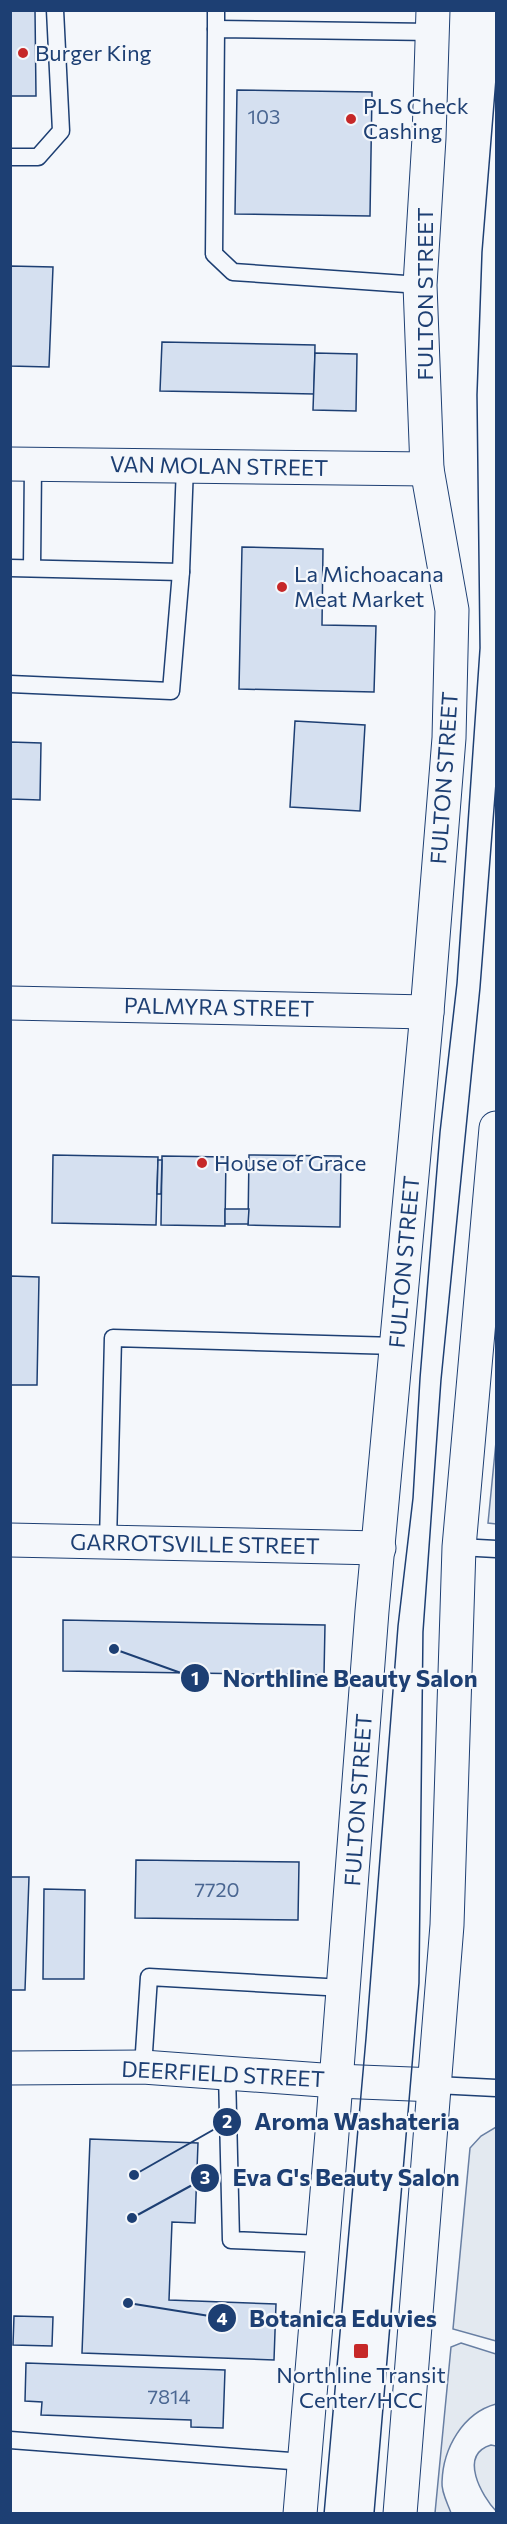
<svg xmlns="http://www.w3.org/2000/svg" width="507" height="2524" font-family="Commissioner,sans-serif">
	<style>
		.green { fill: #e3e9f0; stroke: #687fa3; stroke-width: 1.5 }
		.building { fill: #d5e0f0; stroke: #1d3f73; stroke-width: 1.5 }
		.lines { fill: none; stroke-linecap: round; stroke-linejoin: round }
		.service-casing { stroke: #1d3f73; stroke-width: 19 }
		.minor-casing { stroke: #1d3f73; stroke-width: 35 }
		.secondary-casing { stroke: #1d3f73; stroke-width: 35 }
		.service { stroke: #f4f7fb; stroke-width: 16 }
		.minor { stroke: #f4f7fb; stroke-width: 33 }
		.secondary { stroke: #f4f7fb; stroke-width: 33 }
		.tram { stroke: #1d3f73; stroke-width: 1.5 }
		.poi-dot { fill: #c62828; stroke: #f4f7fb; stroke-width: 2 }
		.labels { text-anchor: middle; stroke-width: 4.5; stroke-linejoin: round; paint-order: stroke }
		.number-label { font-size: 20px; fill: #4b6792 }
		.poi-label { font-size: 22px; fill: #1d3f73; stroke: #f4f7fb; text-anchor: start }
		.street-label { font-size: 22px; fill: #1d3f73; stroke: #f4f7fb }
		.leader { fill: none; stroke: #1d3f73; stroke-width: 2 }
		.callout-dot { fill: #1d3f73; stroke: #f4f7fb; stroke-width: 2 }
		.mark-label { font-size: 18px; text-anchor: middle; font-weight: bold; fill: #fff }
		.callout-label { font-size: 24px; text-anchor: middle; font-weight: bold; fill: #1d3f73; stroke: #f4f7fb; stroke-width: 4.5; stroke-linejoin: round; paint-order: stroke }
	</style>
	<rect width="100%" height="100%" fill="#f4f7fb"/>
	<g class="green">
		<path d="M496 1442V1524L488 1523Z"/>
		<path d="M496 2127V2341L453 2329 470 2148 481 2136Z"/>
		<path d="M461 2343 496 2354V2404C463 2413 443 2448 442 2482 441 2492 448 2504 451 2513H435L451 2347Z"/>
		<path d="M491 2445 496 2446V2511C482 2496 458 2455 491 2445Z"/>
	</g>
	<g class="building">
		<path d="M10 10H35L36 96H10Z"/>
		<path d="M237 90 372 92 370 216 235 214Z"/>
		<path d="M10 266 53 267 49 367 10 366Z"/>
		<path d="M162 342 315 345 314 394 160 391Z"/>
		<path d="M315 353 357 354 356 411 313 410Z"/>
		<path d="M242 547 323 549 322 625 376 626 374 692 239 689Z"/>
		<path d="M295 721 365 725 360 811 290 807Z"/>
		<path d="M10 742 41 743 40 800 10 799Z"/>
		<path d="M53 1155 158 1157 156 1225 52 1223Z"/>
		<path d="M249 1155 341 1156 340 1227 248 1225Z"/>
		<path d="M162 1156 226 1157 225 1226 161 1225Z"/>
		<path d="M158 1160H162L161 1194H157Z"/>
		<path d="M225 1209H249L248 1224H225Z"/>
		<path d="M10 1276 39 1277 37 1385H10Z"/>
		<path d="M63 1620 325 1625 324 1675 63 1671Z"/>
		<path d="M136 1860 299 1862 298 1920 135 1918Z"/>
		<path d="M10 1877H29L25 1990H10Z"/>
		<path d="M44 1889 85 1890 84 1979H43Z"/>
		<path d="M90 2139 198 2143 195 2223 172 2222 169 2300 276 2304 274 2360 82 2353Z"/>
		<path d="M14 2316 53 2317 52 2346 13 2345Z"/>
		<path d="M26 2363 225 2370 223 2428 191 2427V2420L41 2415 42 2402 25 2401Z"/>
	</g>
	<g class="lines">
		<g class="service-casing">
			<g id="service">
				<path d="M216 29V10"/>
				<path d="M10 157H38L61 131 55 10"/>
				<path d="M420 285 233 272 214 254 216 29 432 32"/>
				<path d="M10 568 181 572"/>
				<path d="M32 568 33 465"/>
				<path d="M10 684 171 691 181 572 185 466"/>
				<path d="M108 1542 113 1338 396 1346"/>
				<path d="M459 1547 496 1549"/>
				<path d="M143 2067 149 1977 344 1988"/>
				<path d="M227 2073 231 2240 322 2244"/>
				<path d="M436 2085 496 2088"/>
				<path d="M10 2440 304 2462"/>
			</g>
		</g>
		<g class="minor-casing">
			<g id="minor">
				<path d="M10 464 427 469"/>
				<path d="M10 1003 427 1012"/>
				<path d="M10 1540 379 1548"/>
				<path d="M10 2068 143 2067 336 2081 436 2085"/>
			</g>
		</g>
		<g class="secondary-casing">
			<g id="secondary">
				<path d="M300 2514 333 2121 372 1611 427 1012 449 738 452 610 427 469 420 285 429 138 433 10"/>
				<path d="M400 2514 447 1925 459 1547 496 1128"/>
			</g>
		</g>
		<use href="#service" class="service"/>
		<use href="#minor" class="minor"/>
		<use href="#secondary" class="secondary"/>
		<g class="tram">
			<path d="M324 2514 366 2038 398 1626 413 1498 420 1378 440 1132 457 983 480 648 477 395 482 252 496 79"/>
			<path d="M374 2514 419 1983 423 1632 441 1380 480 988 496 783"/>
		</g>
	</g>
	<g class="poi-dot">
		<circle cx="23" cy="53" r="6"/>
		<circle cx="351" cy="119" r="6"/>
		<circle cx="282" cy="587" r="6"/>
		<circle cx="202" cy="1163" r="6"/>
		<rect x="353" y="2343" width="16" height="16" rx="3"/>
	</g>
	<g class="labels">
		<g class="number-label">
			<text x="264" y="124">103</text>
			<text x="217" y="1897">7720</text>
			<text x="169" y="2404">7814</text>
		</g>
		<g class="poi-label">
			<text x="35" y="61">Burger King</text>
			<text x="363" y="114">PLS Check<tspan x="363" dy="25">Cashing</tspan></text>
			<text x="294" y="582">La Michoacana<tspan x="294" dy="25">Meat Market</tspan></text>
			<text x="214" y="1171">House of Grace</text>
			<text x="361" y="2383" text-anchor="middle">Northline Transit<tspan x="361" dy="25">Center/HCC</tspan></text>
		</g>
		<g class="street-label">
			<text transform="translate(425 294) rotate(-90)" y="8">FULTON STREET</text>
			<text transform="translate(219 466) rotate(1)" y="8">VAN MOLAN STREET</text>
			<text transform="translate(444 778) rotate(-86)" y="8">FULTON STREET</text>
			<text transform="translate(219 1007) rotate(1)" y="8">PALMYRA STREET</text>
			<text transform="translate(404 1262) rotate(-85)" y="8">FULTON STREET</text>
			<text transform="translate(195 1544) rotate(1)" y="8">GARROTSVILLE STREET</text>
			<text transform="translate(358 1800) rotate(-86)" y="8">FULTON STREET</text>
			<text transform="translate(223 2074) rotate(3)" y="8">DEERFIELD STREET</text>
		</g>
	</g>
	<path class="leader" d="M114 1649L195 1678M134 2175L227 2122M132 2218L205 2178M128 2303L222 2318"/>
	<g class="callout-dot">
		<circle cx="114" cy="1649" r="6"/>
		<circle cx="134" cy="2175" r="6"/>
		<circle cx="132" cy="2218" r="6"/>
		<circle cx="128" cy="2303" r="6"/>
		<circle cx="195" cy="1678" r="15"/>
		<circle cx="227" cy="2122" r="15"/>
		<circle cx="205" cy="2178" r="15"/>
		<circle cx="222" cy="2318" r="15"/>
	</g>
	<g class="mark-label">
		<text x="195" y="1685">1</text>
		<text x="227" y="2128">2</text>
		<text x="205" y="2184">3</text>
		<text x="222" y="2325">4</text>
	</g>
	<g class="callout-label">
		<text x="350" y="1687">Northline Beauty Salon</text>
		<text x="357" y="2130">Aroma Washateria</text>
		<text x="346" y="2186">Eva G's Beauty Salon</text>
		<text x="343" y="2327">Botanica Eduvies</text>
	</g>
	<rect width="507" height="2524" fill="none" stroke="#1d3f73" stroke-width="24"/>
</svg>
